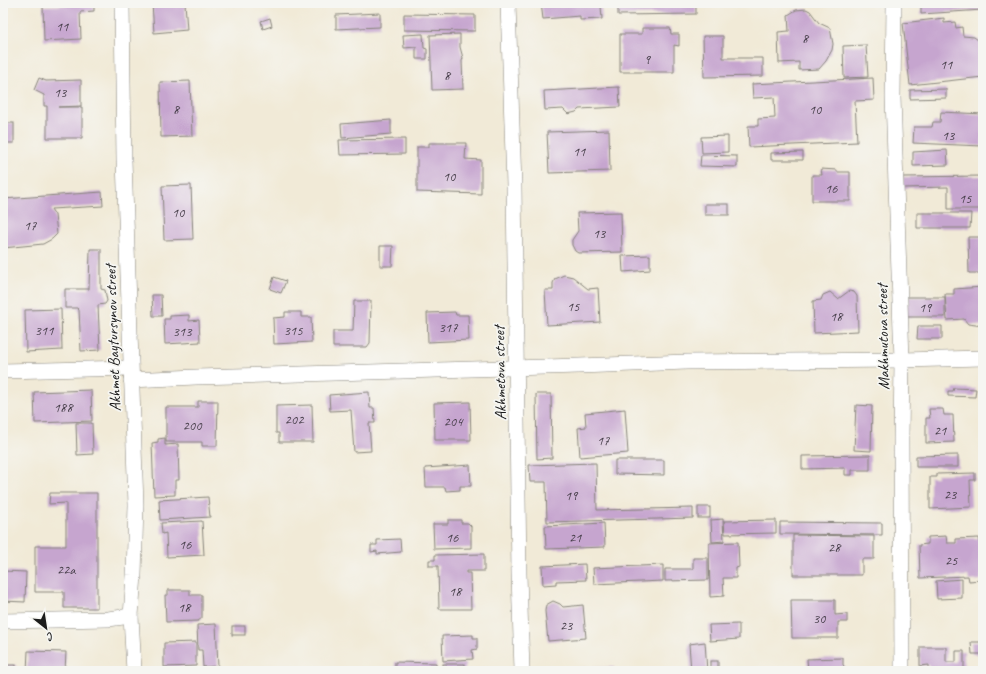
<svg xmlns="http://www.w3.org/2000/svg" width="986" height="674" font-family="Caveat,sans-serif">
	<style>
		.building { fill: #c6a5cf }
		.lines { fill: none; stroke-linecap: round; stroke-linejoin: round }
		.minor-casing { stroke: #86837a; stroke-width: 16 }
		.minor { stroke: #fff; stroke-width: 15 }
		.labels { text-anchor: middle; stroke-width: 3.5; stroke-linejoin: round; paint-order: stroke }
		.number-label { font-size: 14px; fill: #463e49 }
		.street-label { font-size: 16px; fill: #1c1c1c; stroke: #f6f6f2 }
	</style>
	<rect width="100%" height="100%" fill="#f6f6f2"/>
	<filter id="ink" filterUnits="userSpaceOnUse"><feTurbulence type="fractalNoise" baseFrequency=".025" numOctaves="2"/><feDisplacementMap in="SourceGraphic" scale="8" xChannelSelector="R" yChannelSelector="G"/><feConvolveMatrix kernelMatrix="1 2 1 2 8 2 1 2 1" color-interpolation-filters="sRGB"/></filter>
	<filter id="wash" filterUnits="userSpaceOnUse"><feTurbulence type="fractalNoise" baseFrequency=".012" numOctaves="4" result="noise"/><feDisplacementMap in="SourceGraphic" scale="16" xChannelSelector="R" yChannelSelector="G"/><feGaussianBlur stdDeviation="0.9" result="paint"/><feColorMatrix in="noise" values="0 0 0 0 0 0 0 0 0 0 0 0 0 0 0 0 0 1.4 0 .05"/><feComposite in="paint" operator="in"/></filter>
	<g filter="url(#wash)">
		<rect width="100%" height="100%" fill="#f1ead7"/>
		<g id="blocks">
			<g class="building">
				<path d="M69 3H94V11L80 12 81 39 44 41 43 6 69 5Z"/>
				<path d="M152 3H185L187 30 154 33Z"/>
				<path d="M541 3H608V5L601 6 602 19 580 20V16L543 19Z"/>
				<path d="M618 3H696V14L618 15Z"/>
				<path d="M921 3H983V10L921 14Z"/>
				<path d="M806 9 810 11 819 23 830 28 833 44 832 50 826 61 819 69 799 70V62L779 63 778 32 789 31 788 15 796 10Z"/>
				<path d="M380 13V27L336 29V15Z"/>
				<path d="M404 14 475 15V31L404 30Z"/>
				<path d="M270 18 272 26 263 29 261 21Z"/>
				<path d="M944 18V23L955 22 956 28 962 27 963 36 974 37 982 43 983 77 910 85 903 23Z"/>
				<path d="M642 28H670L671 34H679V46L674 45V72H620V34H642Z"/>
				<path d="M423 34 424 48 427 49V59H416V47L404 48 403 35Z"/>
				<path d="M460 34V47L463 58 462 61 463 89 432 90 430 35Z"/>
				<path d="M703 36H723V58H763V76L704 77Z"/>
				<path d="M866 45 868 77 844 78 843 46Z"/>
				<path d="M39 78 46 81 81 80V106L58 107H82V138H47V106H44V95L34 90Z"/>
				<path d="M873 78 874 100 855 101 857 142 749 147 748 126H758V119L775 118 774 97 753 98 752 84Z"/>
				<path d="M190 81 192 136 161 137 160 82Z"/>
				<path d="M619 87 620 107 579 109 576 112 568 114 563 109 545 110 544 91Z"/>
				<path d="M946 89V98L910 99V90Z"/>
				<path d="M941 112 983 114 982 146 913 143 914 127H932L933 122H940Z"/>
				<path d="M391 120V134L342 138 341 124Z"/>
				<rect x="3" y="123" width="11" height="20"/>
				<path d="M609 130 610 171 549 173 547 132Z"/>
				<path d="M728 136V152L702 153 701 137Z"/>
				<path d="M405 139V154L340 155 339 140Z"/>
				<path d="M429 143H466L465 159 481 160V194L417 192V147H429Z"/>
				<path d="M947 150 948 165 913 166V152Z"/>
				<path d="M803 152V160H771V153Z"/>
				<path d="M701 155 737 156V167L700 166Z"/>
				<path d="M821 169 837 170V172H850V201H812V175H822Z"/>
				<path d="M983 176V209H948V187L903 188V177Z"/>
				<path d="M191 185 193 239 164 240 162 186Z"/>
				<path d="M102 192 103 206 51 209 55 215 57 234 52 239 43 244 3 248V199Z"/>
				<rect x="705" y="204" width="24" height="11"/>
				<path d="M621 212 622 252 578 253 575 251 572 245V240L578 231 577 213Z"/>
				<path d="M917 213H971L970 228H917Z"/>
				<path d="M968 237H983V273H969Z"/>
				<path d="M380 246H393L392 266H380Z"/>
				<path d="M90 249H101V289L105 290 107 301 105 304 98 305 100 350 81 351 79 310 77 308H65V289H89Z"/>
				<path d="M650 255V270L623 272 622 256Z"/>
				<path d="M564 275 573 277 588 289 598 288 600 322 547 325 545 290H553V283L555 279Z"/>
				<path d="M274 277 286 281 281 293 270 289Z"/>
				<path d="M983 287V326L968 324 964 319 947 320 945 294H954V289Z"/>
				<path d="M849 291 854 292 857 296 858 331 814 333 813 301 821 300 823 295 830 292 838 299Z"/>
				<path d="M152 295H161L162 316H153Z"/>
				<rect x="906" y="297" width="39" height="20"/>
				<path d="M354 301H371L370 343 367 347H333V331H353Z"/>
				<path d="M61 309 62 350 26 352 25 310Z"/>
				<path d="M285 312H301V317H311L312 342 274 344 273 318 285 317Z"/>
				<path d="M455 312 456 315H468L469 340 428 342 427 313Z"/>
				<path d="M189 315V321L199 320 200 342 165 344 164 319H170V316Z"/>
				<path d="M918 326H942V339H917Z"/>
				<path d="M954 388 976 389 975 397 948 396V391H953Z"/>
				<path d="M91 390 92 421 35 423 34 392Z"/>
				<path d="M369 392 370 408H374L375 423H369L371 451 354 452 351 410 330 411 329 395Z"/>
				<path d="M536 394H551L552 458 537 459Z"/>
				<path d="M198 401H218L217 446H202V442H166V407H198Z"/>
				<path d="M470 402 471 440H435L434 403Z"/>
				<path d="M312 405 313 442H279V433H276V406Z"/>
				<path d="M856 405 872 406 871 451 854 450Z"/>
				<path d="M625 409 628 453 580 457 578 428 586 427 585 413Z"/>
				<path d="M929 409H943L944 415H953L954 442 926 443V418H930Z"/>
				<path d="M76 423H92L93 454 77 455Z"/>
				<path d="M165 438V445L178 444 179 480H175V495L154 496 152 443 158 442V439Z"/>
				<path d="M870 455V470H852V475H845V468L802 469V456Z"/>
				<path d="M958 455V467H916V456Z"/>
				<path d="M615 460H664V475L615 474Z"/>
				<path d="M596 463 597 510 693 508V518L547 522 546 482H530L529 465Z"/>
				<path d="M470 465 471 486H460V490L446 491 445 487H426L425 468Z"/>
				<path d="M975 473V480H970L971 507 930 509V477H937V474Z"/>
				<path d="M50 493H97V608H64V592H35V546H66V503L49 504Z"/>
				<path d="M208 497 210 517 160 520 159 500Z"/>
				<rect x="698" y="507" width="12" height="11"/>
				<path d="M723 519 724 541 712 542 711 520Z"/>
				<path d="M448 520H461V523H468L471 526V548L434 549 433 524H448Z"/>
				<path d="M776 520V533L725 534 724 521Z"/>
				<path d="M202 521 204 555 167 557 166 533 162 534 161 523Z"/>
				<path d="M780 522 882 523V535L780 534Z"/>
				<path d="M604 523 605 547 546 549 545 526Z"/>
				<path d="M793 535 874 536V559H862V575H793Z"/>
				<path d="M946 536 947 543H956V539L979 538 980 543H983V575H981V580L969 581 968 576 920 578 919 545 928 544V537Z"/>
				<path d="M400 539 401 552 377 554V551L371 552V545H377V540Z"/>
				<path d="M738 542 739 567 736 568V578H723L724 596 710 597 709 543Z"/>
				<path d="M484 554V571H466V573H470L471 609H439L438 566H429V560H435V555Z"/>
				<path d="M693 558H708V580L665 581V569H693Z"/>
				<path d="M585 564 586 580 556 581V584L543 585 542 566Z"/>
				<path d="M663 565V581L594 584 593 568Z"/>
				<path d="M3 571 26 572 25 602 3 601Z"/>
				<path d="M962 579V598L937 599 936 581Z"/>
				<path d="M168 590H190V595H202V618L198 621 166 622 165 595H168Z"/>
				<path d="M791 600H835V615L847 614V622H838V638H792Z"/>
				<path d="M553 601 560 604 563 607 583 605 586 638 548 641 545 611 546 605Z"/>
				<path d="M216 624 218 666 203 667 202 650H198L197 625Z"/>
				<path d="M739 624V639L710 641 709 625Z"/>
				<rect x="232" y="626" width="13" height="9"/>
				<path d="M473 635V638H477V649L472 650 473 659 443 661 442 636Z"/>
				<path d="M196 642V666L164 667V643Z"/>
				<path d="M705 642 707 671H691L689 644Z"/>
				<path d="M971 642H983V654H972Z"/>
				<path d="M920 647H946V662H956V651H964V671H929V665L920 666Z"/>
				<path d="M28 651 66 652 65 671H27Z"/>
				<path d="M843 658V665L849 671H808L807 659Z"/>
				<rect x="710" y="661" width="8" height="8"/>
				<path d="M395 662 436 663V671H395Z"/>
				<rect x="443" y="664" width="22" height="7"/>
				<rect x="3" y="665" width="13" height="6"/>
				<path d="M614 667V671H575V668Z"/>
			</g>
		</g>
	</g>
	<g filter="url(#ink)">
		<use href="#blocks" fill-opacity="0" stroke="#86837a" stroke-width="1"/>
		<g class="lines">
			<g class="minor-casing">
				<g id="minor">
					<path d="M122 3 124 160 136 505 134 575 131 616 134 671"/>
					<path d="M508 3 514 186 519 574 522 671"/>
					<path d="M894 3 893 97 902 360 901 439 902 671"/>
					<path d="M3 371 130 368"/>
					<path d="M131 380 196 377 579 366 687 362 902 360 983 358"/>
					<path d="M3 621 108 619 131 616"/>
				</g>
			</g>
			<use href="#minor" class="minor"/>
		</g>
	</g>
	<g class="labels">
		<g class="number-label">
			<text x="62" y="31">11</text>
			<text x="805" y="43">8</text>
			<text x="647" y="64">9</text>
			<text x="946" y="69">11</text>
			<text x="447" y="80">8</text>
			<text x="60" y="97">13</text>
			<text x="176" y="114">8</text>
			<text x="815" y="114">10</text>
			<text x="948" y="140">13</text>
			<text x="579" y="156">11</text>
			<text x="449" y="181">10</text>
			<text x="831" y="193">16</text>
			<text x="965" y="203">15</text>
			<text x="178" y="217">10</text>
			<text x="30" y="230">17</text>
			<text x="599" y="238">13</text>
			<text x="573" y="311">15</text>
			<text x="925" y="312">19</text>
			<text x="836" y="321">18</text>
			<text x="448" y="332">317</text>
			<text x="44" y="335">311</text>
			<text x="293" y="335">315</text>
			<text x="182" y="336">313</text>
			<text x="63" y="412">188</text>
			<text x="294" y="424">202</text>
			<text x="453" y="426">204</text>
			<text x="192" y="430">200</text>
			<text x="940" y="435">21</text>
			<text x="603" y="445">17</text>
			<text x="950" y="499">23</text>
			<text x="571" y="500">19</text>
			<text x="452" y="542">16</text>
			<text x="575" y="542">21</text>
			<text x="185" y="549">16</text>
			<text x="834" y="552">28</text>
			<text x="951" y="565">25</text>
			<text x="66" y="574">22а</text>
			<text x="455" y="596">18</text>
			<text x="184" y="612">18</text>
			<text x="819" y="623">30</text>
			<text x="566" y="630">23</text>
		</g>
		<g class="street-label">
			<text transform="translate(882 337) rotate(-91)" y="6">Makhmutova street</text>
			<text transform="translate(112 338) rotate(-92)" y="6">Akhmet Baytursynov street</text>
			<text transform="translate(499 373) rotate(-91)" y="6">Akhmetova street</text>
		</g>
	</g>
	<rect width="986" height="674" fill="none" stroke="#f6f6f2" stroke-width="16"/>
	<g transform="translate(46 628) rotate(150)" stroke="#f6f6f2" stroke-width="3" paint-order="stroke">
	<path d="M0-3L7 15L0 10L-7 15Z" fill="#1c1c1c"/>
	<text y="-6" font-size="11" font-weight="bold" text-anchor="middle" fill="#1c1c1c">С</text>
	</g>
</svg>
